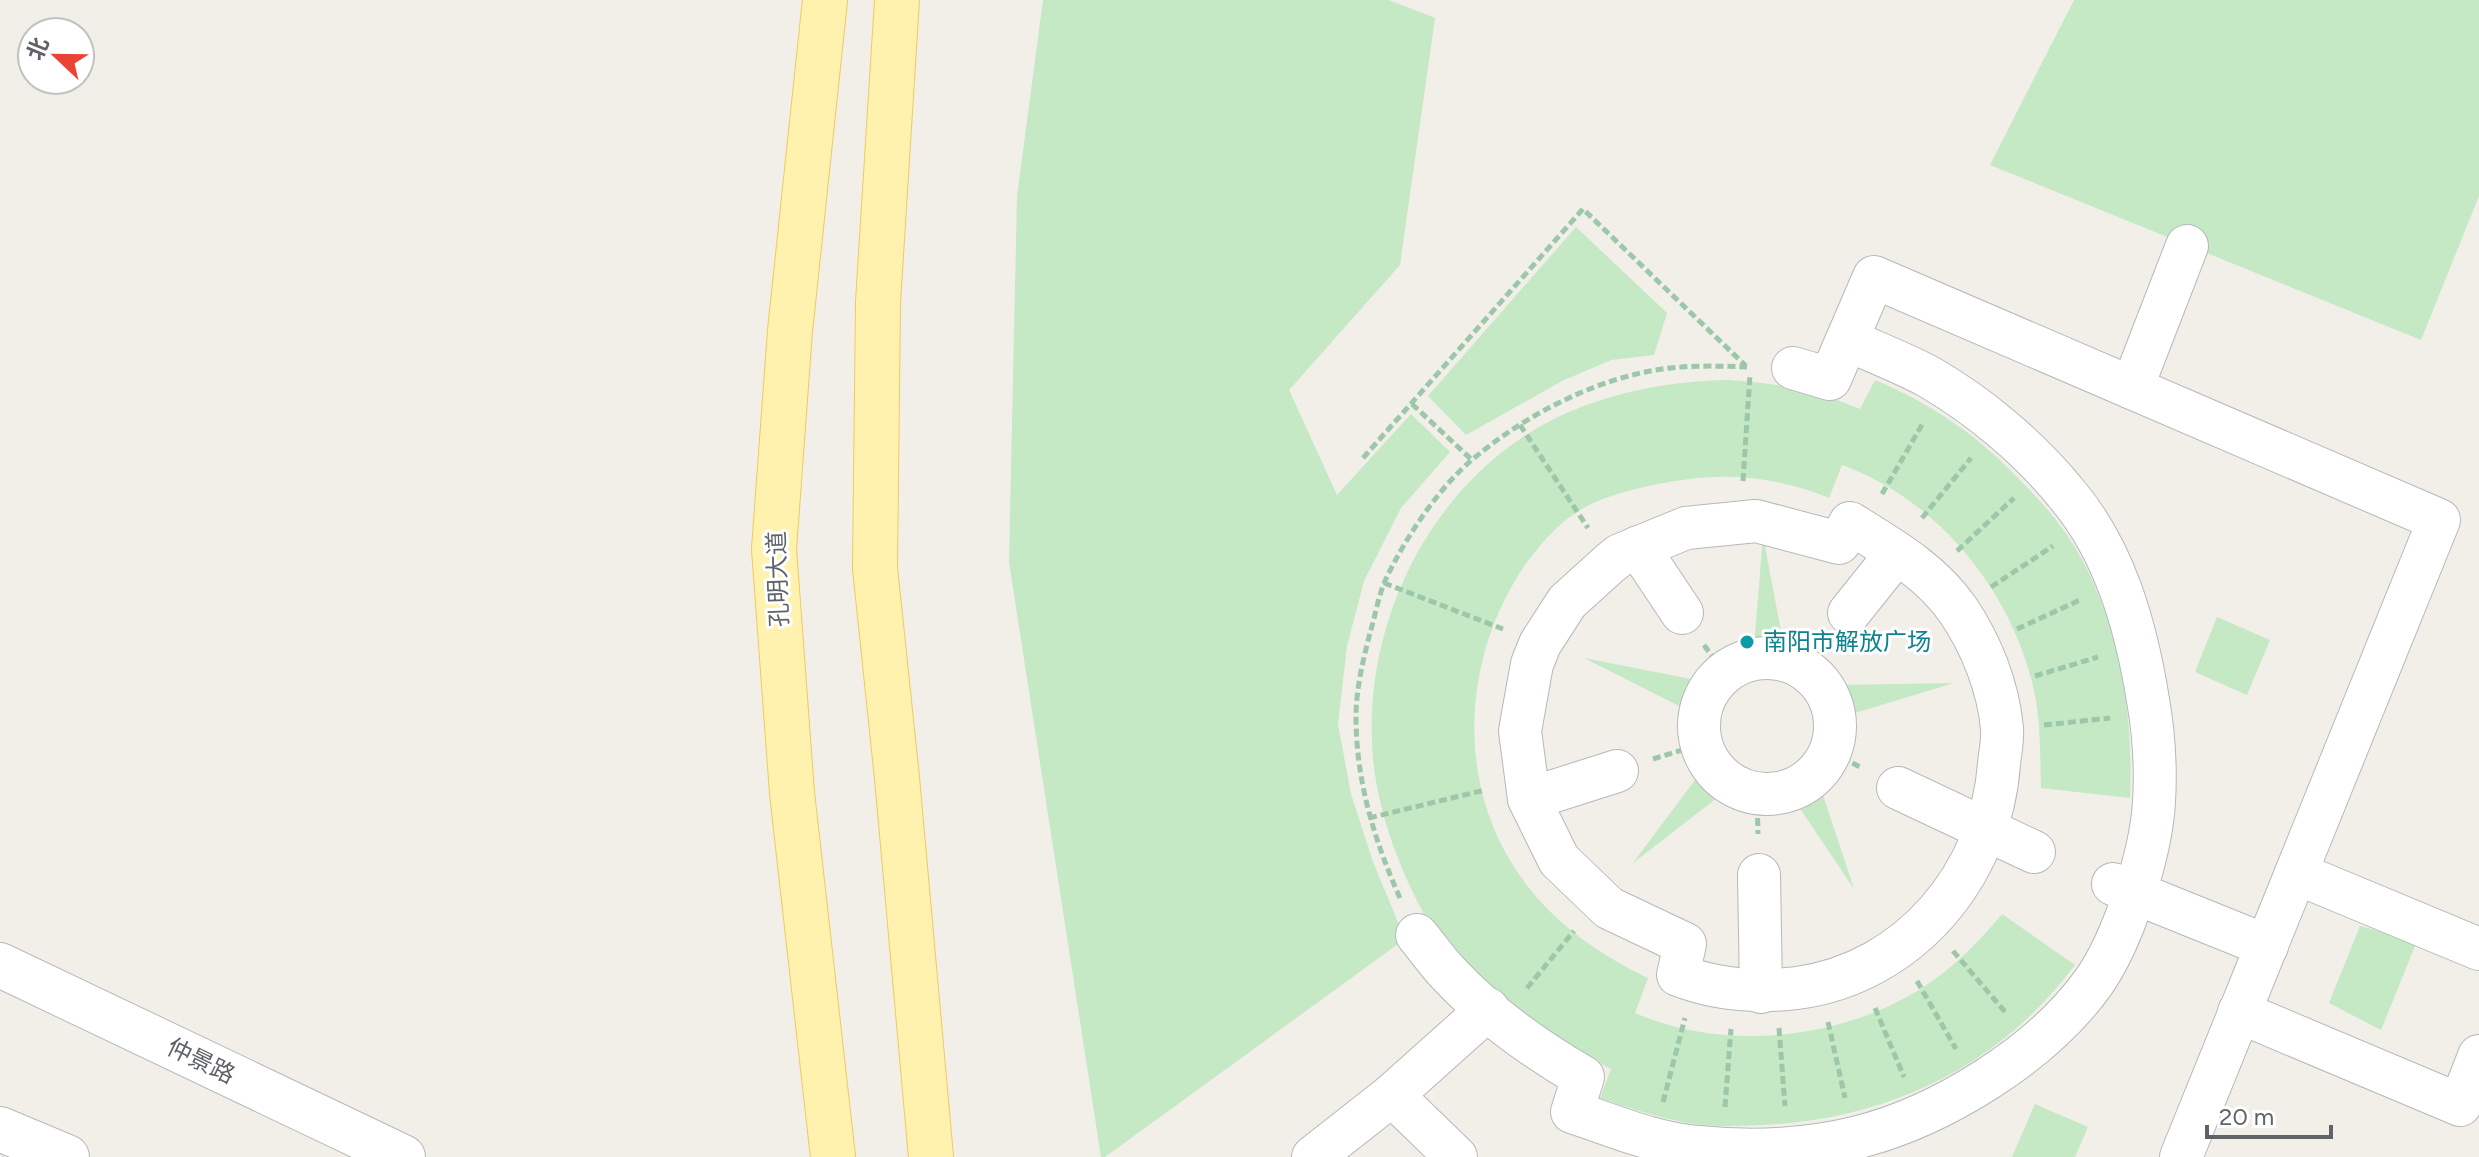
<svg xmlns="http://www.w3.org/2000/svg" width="2479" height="1157" font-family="Figtree,'Noto Sans SC',sans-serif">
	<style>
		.green { fill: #c5e8c5 }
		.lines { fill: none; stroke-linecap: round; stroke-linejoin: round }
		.street-casing { stroke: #b5b8bc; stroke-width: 44 }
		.secondary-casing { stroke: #b6babf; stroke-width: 46 }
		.primary-casing { stroke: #f2c960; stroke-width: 46 }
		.path { stroke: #9cc7a9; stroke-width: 5; stroke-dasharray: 8 4; stroke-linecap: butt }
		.street { stroke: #fff; stroke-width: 42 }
		.secondary { stroke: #fff; stroke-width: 44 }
		.primary { stroke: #fff2af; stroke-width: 44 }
		.culture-dot { fill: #0f9aa8; stroke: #fff; stroke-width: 3 }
		.labels { text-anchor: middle; stroke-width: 6; stroke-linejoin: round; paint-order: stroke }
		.street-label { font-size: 24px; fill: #5f6368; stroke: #fff }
		.culture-label { font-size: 24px; fill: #0d838f; stroke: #fff; text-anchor: start }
	</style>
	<rect width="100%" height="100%" fill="#f1efe8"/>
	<g class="green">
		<path d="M1043 0H1389L1435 18 1400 265 1289 390 1337 495 1411 414 1450 452 1401 508 1364 581 1347 646 1338 724 1351 794 1373 862 1405 939 1105 1157H1101L1009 562 1017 196Z"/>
		<path d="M2074 0H2479V196L2421 340 1990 165Z"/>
		<path d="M1576 227 1667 313 1654 355 1611 360 1562 381 1466 435 1428 396Z"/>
		<path d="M1728 380C1777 383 1815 390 1860 409L1875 380C1928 402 1976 434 2015 475 2034 494 2052 513 2067 535 2118 610 2134 709 2130 798L2041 788C2040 751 2041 713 2031 678 2006 584 1934 498 1842 465L1829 498C1778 477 1728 472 1675 481 1645 486 1602 495 1577 512 1554 527 1534 551 1519 574 1465 660 1457 773 1511 862 1543 915 1592 951 1648 978L1635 1013C1723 1052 1841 1040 1922 988 1953 968 1979 942 2002 914L2075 965C1999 1067 1887 1120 1761 1125 1739 1126 1716 1127 1694 1124 1663 1119 1631 1109 1600 1098L1611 1069C1578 1053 1549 1032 1519 1011 1507 1002 1492 994 1480 983 1470 973 1462 961 1453 951 1445 942 1435 933 1429 923 1401 874 1378 814 1373 758 1361 623 1431 482 1552 420 1606 393 1668 381 1728 380Z"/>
		<path d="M1763 536 1784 647 1754 648Z"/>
		<path d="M2217 617 2270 640 2247 695 2195 672Z"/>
		<path d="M1584 658 1696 680 1685 709Z"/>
		<path d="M1954 683 1845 716 1842 685Z"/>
		<path d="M1701 772 1722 794 1633 863Z"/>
		<path d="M1819 783 1854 889 1791 795Z"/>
		<path d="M2360 926 2417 941 2381 1030 2329 1003Z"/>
		<path d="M2035 1104 2088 1127 2075 1157H2012Z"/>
	</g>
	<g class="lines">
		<g class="street-casing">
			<g id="street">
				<path d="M1793 368 1830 379 1874 277 2439 520 2181 1157"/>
				<path d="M2132 388 2187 246"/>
				<path d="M1756 521 1839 543 1850 523C1890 548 1931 571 1958 610 1981 644 1998 686 2002 728 2003 740 2000 753 1999 764 1991 875 1909 973 1797 988 1756 993 1717 990 1678 975L1685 944 1609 908 1559 860 1529 799 1520 731 1532 664 1540 644 1567 602 1610 563 1620 555 1686 528Z"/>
				<path d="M1638 547 1682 613"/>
				<path d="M1849 613 1897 553"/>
				<circle cx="1767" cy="726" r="68"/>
				<path d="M1898 788 2034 852"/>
				<path d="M1529 799 1617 771"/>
				<path d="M2296 873 2479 949"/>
				<path d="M1759 875 1761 992"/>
				<path d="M2113 884 2267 946"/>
				<path d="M1417 935C1428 948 1437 962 1449 974 1487 1015 1535 1049 1583 1077L1572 1112C1612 1125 1655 1144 1698 1147 1749 1152 1805 1150 1855 1138 1940 1117 2041 1055 2093 983 2123 941 2151 854 2154 802 2156 768 2154 734 2148 700 2136 626 2115 550 2065 492 2028 447 1979 406 1929 377 1903 363 1874 352 1848 340"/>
				<path d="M2239 1012 2460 1105 2479 1056"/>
				<path d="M1392 1095 1488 1009"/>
				<path d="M1313 1157 1392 1095 1456 1157"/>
			</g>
		</g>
		<g class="secondary-casing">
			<g id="secondary">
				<path d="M0 965 403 1157"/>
				<path d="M0 1129 67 1157"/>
			</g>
		</g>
		<g class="primary-casing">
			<g id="primary">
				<path d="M825 0 790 331 774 549 792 793 833 1157"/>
				<path d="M897 0 878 302 875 568 897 778 931 1157"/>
			</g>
		</g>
		<g class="path">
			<path d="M1412 404 1472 460"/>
			<path d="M1520 425 1588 528"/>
			<path d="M1363 458 1583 209 1746 366"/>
			<path d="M1743 481 1750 375"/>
			<path d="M1882 494 1923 423"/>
			<path d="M1922 518 1971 458"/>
			<path d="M1957 551 2014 498"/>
			<path d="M1384 583 1503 629"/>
			<path d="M1991 587 2053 546"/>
			<path d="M2017 629 2080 600"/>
			<path d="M1704 645 1724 673"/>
			<path d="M1807 670 1825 645"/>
			<path d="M2035 676 2098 657"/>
			<path d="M2044 725 2110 718"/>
			<path d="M1831 752 1862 768"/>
			<path d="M1653 759 1702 744"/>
			<path d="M1757 794 1758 834"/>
			<path d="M1369 818 1485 790"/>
			<path d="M1400 898C1374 840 1356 780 1356 717 1356 689 1363 660 1370 633 1375 617 1378 597 1385 581 1404 540 1438 488 1473 459 1525 415 1595 379 1662 369 1690 365 1719 366 1747 367"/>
			<path d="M1953 951 2006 1013"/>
			<path d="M1917 981 1956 1049"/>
			<path d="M1527 988 1574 931"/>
			<path d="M1875 1008 1904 1077"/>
			<path d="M1828 1022 1845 1098"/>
			<path d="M1779 1028 1785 1106"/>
			<path d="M1663 1102 1685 1018"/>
			<path d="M1725 1107 1731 1029"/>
		</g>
		<use href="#street" class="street"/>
		<use href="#secondary" class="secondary"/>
		<use href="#primary" class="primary"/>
	</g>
	<circle class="culture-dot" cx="1747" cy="642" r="8"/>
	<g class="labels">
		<g class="street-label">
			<text transform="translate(778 579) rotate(-92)" y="8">孔明大道</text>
			<text transform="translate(201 1061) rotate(26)" y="8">仲景路</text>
		</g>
		<g class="culture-label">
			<text x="1763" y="650">南阳市解放广场</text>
		</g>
	</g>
	<g transform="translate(56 56) rotate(292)"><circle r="38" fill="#ffffff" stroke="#bfc1c3" stroke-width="2"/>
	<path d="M0-6L14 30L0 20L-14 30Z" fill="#ea4335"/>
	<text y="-12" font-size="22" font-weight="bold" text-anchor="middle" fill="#5f6368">北</text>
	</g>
	<path d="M2207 1125v12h124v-12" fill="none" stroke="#5f6368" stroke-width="4"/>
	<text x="2219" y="1125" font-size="24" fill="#5f6368" stroke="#ffffff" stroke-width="6" paint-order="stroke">20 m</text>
</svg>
